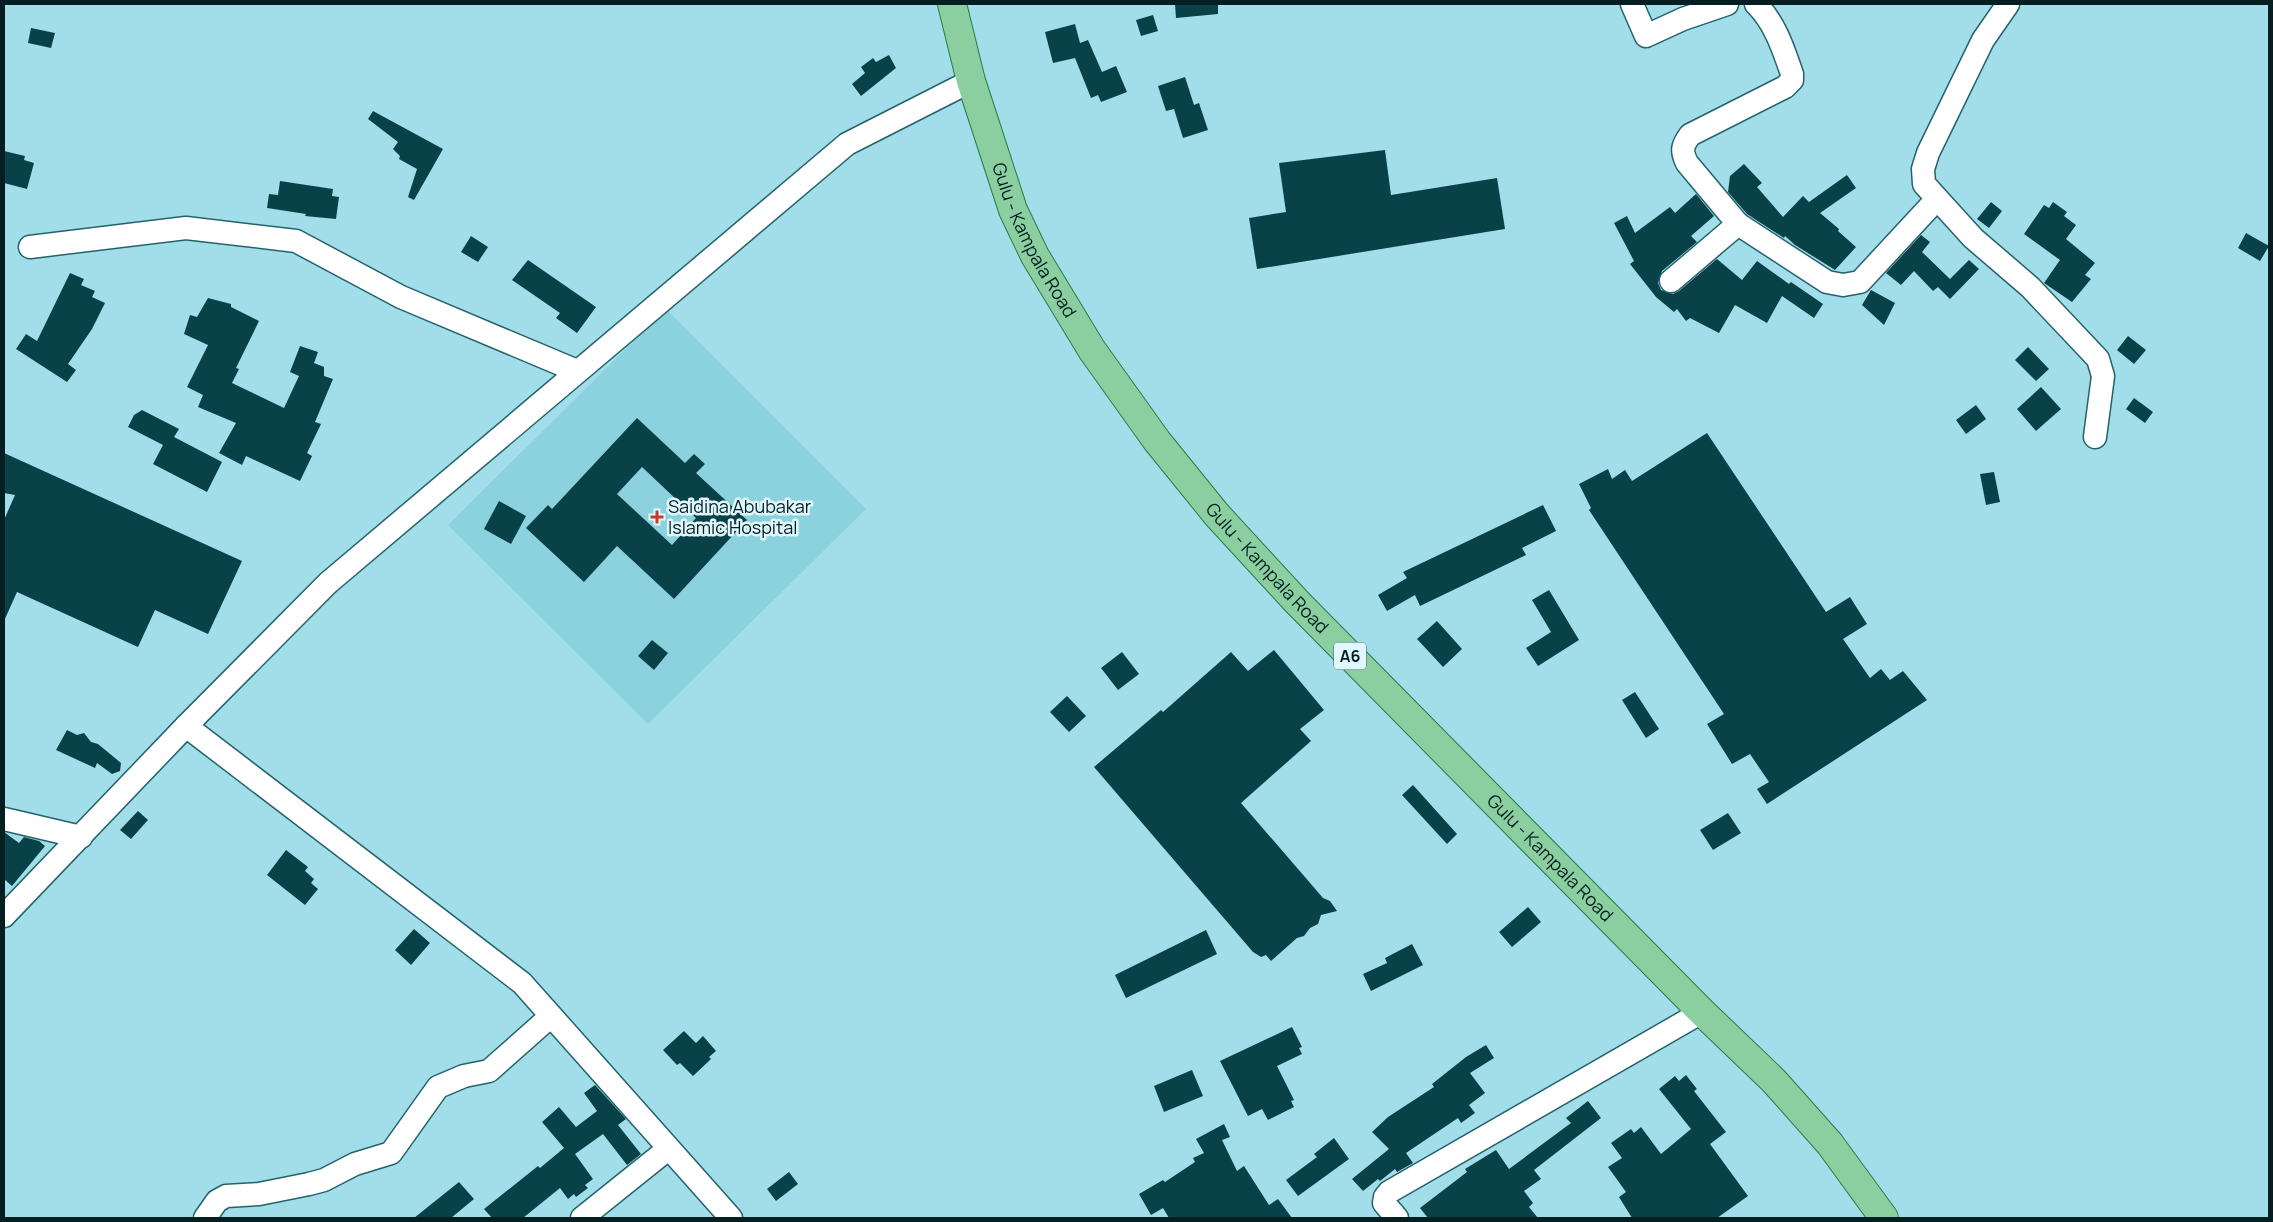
<svg xmlns="http://www.w3.org/2000/svg" width="2273" height="1222" font-family="Manrope,sans-serif">
	<style>
		.built { fill: #8bd2de }
		.building { fill: #094149; fill-rule: evenodd }
		.lines { fill: none; stroke-linecap: round; stroke-linejoin: round }
		.minor-casing { stroke: #24626c; stroke-width: 25 }
		.major-casing { stroke: #2a7b4a; stroke-width: 30 }
		.minor { stroke: #fff; stroke-width: 22 }
		.major { stroke: #8bcea0; stroke-width: 28 }
		.poi-dot { fill: #c63a2a; stroke: #e0f8fd; stroke-width: 2 }
		.labels { text-anchor: middle; stroke-width: 5; stroke-linejoin: round; paint-order: stroke }
		.shield { fill: #e0f8fd; stroke: #465f64; stroke-width: 1 }
		.shield-label { font-size: 16px; font-weight: bold; fill: #041e22 }
		.street-label { font-size: 18px; fill: #041e22; stroke: #e0f8fd }
		.poi-label { font-size: 18px; fill: #041e22; stroke: #e0f8fd; text-anchor: start }
	</style>
	<rect width="100%" height="100%" fill="#a1deea"/>
	<path class="built" d="M666 309 866 509 648 724 448 525Z"/>
	<g class="building">
		<path d="M1175 4H1218V14L1176 18Z"/>
		<path d="M1153 15 1158 31 1141 36 1136 20Z"/>
		<path d="M1075 24 1080 43 1088 40 1102 72 1116 66 1127 92 1101 102 1098 95 1091 98 1075 58 1053 63 1045 32Z"/>
		<path d="M31 28 55 33 51 48 28 43Z"/>
		<path d="M889 55 896 68 861 96 852 84 865 73 861 67 873 58 876 62Z"/>
		<path d="M1185 77 1194 105 1199 103 1208 130 1183 138 1174 109 1166 111 1158 86Z"/>
		<path d="M373 111 443 149 414 200 408 197 417 169 399 159 400 156 393 149 398 142 368 119Z"/>
		<path d="M1385 150 1391 195 1497 178 1505 229 1257 269 1249 218 1286 212 1279 163Z"/>
		<path d="M4 151 25 156 24 160 34 163 27 189 4 183Z"/>
		<path d="M1744 164 1762 183 1757 187 1783 217 1803 196 1809 202 1847 175 1856 188 1820 213 1839 229 1838 231 1856 247 1835 270 1795 245 1785 236 1784 238 1747 214 1728 192 1730 176Z"/>
		<path d="M280 181 333 189 332 196 339 197 336 219 305 216 306 214 267 208 269 194 278 195Z"/>
		<path d="M1696 194 1714 216 1691 236 1697 242 1662 271 1658 283 1661 290 1673 294 1679 291 1717 259 1742 280 1757 261 1789 284 1791 282 1823 304 1814 318 1782 296 1767 323 1735 305 1719 333 1690 318 1686 321 1677 309 1674 312 1656 297 1630 264 1634 261 1614 223 1627 216 1635 233 1670 207 1675 213Z"/>
		<path d="M1991 202 2002 211 1989 228 1977 219Z"/>
		<path d="M2053 202 2067 212 2064 216 2076 225 2066 239 2095 263 2085 275 2091 279 2072 302 2044 283 2060 260 2024 234 2044 205 2049 208Z"/>
		<path d="M2246 233 2269 246 2260 261 2238 248Z"/>
		<path d="M1921 235 1930 242 1922 252 1950 279 1969 260 1979 269 1950 299 1938 287 1933 291 1914 271 1901 285 1886 273Z"/>
		<path d="M471 236 488 247 478 262 461 252Z"/>
		<path d="M528 260 596 307 577 333 556 318 560 313 512 280Z"/>
		<path d="M70 273 84 279 81 285 95 291 92 297 105 303 92 329 68 364 76 370 67 382 16 349 26 334 37 341Z"/>
		<path d="M1871 290 1895 303 1884 325 1862 305Z"/>
		<path d="M208 298 231 304V307L259 321 236 368 239 369 232 383 284 408 299 376 290 372 300 346 318 352 314 363 324 367V376L333 379 315 422 321 424 307 453 312 456 300 481 246 456 242 465 219 453 236 423 198 407 203 395 187 387 208 345 184 334 190 315 197 317Z"/>
		<path d="M2128 336 2146 350 2134 364 2117 350Z"/>
		<path d="M2028 347 2049 369 2036 381 2015 360Z"/>
		<path d="M2041 387 2061 409 2036 431 2017 409Z"/>
		<path d="M2134 398 2153 412 2145 423 2126 409Z"/>
		<path d="M1976 405 1986 419 1966 434 1956 420Z"/>
		<path d="M142 410 179 429 174 437 222 462 207 492 153 464 163 445 128 427 134 415Z"/>
		<path d="M637 418 685 463 694 454 705 464 696 473 747 520 674 599 617 546 584 582 526 528 548 505 552 509ZM642 467 696 518 672 545 617 494Z"/>
		<path d="M1707 433 1826 612 1850 597 1867 624 1843 639 1870 678 1881 669 1890 680 1903 671 1927 700 1767 804 1757 789 1769 782 1750 754 1732 764 1707 724 1724 714 1589 510 1591 508 1579 484 1608 469 1612 479 1625 470 1632 481Z"/>
		<path d="M4 453 242 561 208 634 155 610 138 647 17 592 4 621V520L15 495 4 493Z"/>
		<path d="M1994 472 2000 502 1986 505 1980 474Z"/>
		<path d="M499 501 526 516 511 544 484 529Z"/>
		<path d="M1543 505 1556 531 1522 548 1526 555 1420 606 1415 595 1387 611 1378 595 1407 578 1403 572Z"/>
		<path d="M1549 590 1579 640 1538 666 1526 648 1551 632 1532 600Z"/>
		<path d="M1437 621 1462 649 1443 667 1417 639Z"/>
		<path d="M652 640 668 653 654 670 638 656Z"/>
		<path d="M1274 650 1324 710 1300 729 1311 741 1241 803 1323 898 1330 901 1337 911 1321 915 1318 924 1310 928 1304 936 1297 938 1271 961 1266 955 1261 957 1253 952 1094 767 1161 710 1163 712 1231 652 1248 671Z"/>
		<path d="M1122 652 1139 674 1118 690 1101 668Z"/>
		<path d="M1635 692 1659 729 1646 738 1622 700Z"/>
		<path d="M1067 696 1086 716 1069 732 1050 712Z"/>
		<path d="M67 730 77 735 84 733 91 742 98 744 121 763 120 771 112 774 97 763 95 768 56 750Z"/>
		<path d="M1413 785 1457 834 1447 844 1402 795Z"/>
		<path d="M138 811 148 820 131 839 120 830Z"/>
		<path d="M1728 813 1741 833 1713 850 1700 830Z"/>
		<path d="M4 832 19 843 24 837 39 841 45 846 12 886 4 879Z"/>
		<path d="M286 850 308 867 305 871 314 879 311 883 318 889 305 905 267 875Z"/>
		<path d="M1528 907 1541 922 1512 947 1499 932Z"/>
		<path d="M414 929 430 943 411 965 395 950Z"/>
		<path d="M1206 930 1217 954 1126 998 1115 975Z"/>
		<path d="M1412 944 1423 965 1371 991 1363 974 1387 963 1385 958Z"/>
		<path d="M1292 1027 1302 1047 1299 1048 1302 1054 1277 1066 1294 1100 1291 1101 1294 1107 1268 1120 1262 1109 1248 1116 1220 1061Z"/>
		<path d="M684 1031 696 1043 703 1036 716 1051 709 1057 711 1059 693 1076 680 1063 677 1065 663 1050Z"/>
		<path d="M1486 1045 1494 1058 1470 1073 1485 1093 1469 1105 1475 1113 1461 1123 1458 1118 1406 1153 1413 1163 1397 1172 1395 1169 1380 1181 1378 1179 1363 1191 1352 1179 1389 1149 1372 1132 1388 1117 1434 1087 1432 1084 1466 1057Z"/>
		<path d="M1192 1070 1203 1096 1164 1112 1154 1086Z"/>
		<path d="M1686 1075 1697 1089 1694 1091 1726 1132 1710 1144 1748 1196 1717 1218H1632L1619 1197 1626 1192 1608 1167 1622 1158 1611 1143 1631 1129 1634 1133 1641 1127 1661 1154 1691 1129 1659 1089 1675 1076 1679 1081Z"/>
		<path d="M595 1085 626 1119 618 1125 641 1154 627 1165 603 1134 575 1154 593 1179 585 1185 588 1188 576 1197 574 1194 568 1199 560 1188 523 1218H492L484 1209 538 1166 540 1168 564 1148 542 1122 559 1107 576 1127 597 1111 584 1093Z"/>
		<path d="M1588 1101 1601 1118 1534 1170 1541 1179 1524 1191 1533 1203 1529 1207 1538 1218H1428L1420 1208 1467 1172 1465 1169 1496 1150 1509 1169 1571 1123 1566 1118Z"/>
		<path d="M1224 1124 1230 1137 1222 1140 1237 1171 1244 1166 1269 1205 1278 1199 1292 1218H1169L1163 1208 1151 1215 1139 1194 1163 1180 1165 1182 1195 1162 1193 1158 1204 1153 1196 1139Z"/>
		<path d="M1334 1138 1349 1159 1298 1196 1286 1180 1317 1157 1314 1154Z"/>
		<path d="M789 1172 798 1184 776 1201 767 1189Z"/>
		<path d="M459 1182 474 1199 451 1218H414Z"/>
	</g>
	<g class="lines">
		<g class="minor-casing">
			<g id="minor">
				<path d="M1632 4 1646 36 1683 19 1727 4"/>
				<path d="M2008 4 1983 40 1928 153 1923 169 1924 184 1973 238 2030 287 2098 359 2103 376 2095 437"/>
				<path d="M1738 224 1827 282 1843 285 1860 282 1936 200"/>
				<path d="M30 247 186 228 296 241 401 297 577 371"/>
				<path d="M1671 281 1738 224 1687 163C1681 151 1682 146 1690 135L1785 87 1792 80V74C1783 48 1775 23 1756 4"/>
				<path d="M186 726 522 983 731 1218"/>
				<path d="M4 819 81 837"/>
				<path d="M4 916 186 726 328 583 847 144 971 81"/>
				<path d="M205 1218 217 1201 226 1196 259 1194 309 1184 324 1180 355 1164 391 1153 438 1087 464 1076 489 1071 551 1016"/>
				<path d="M582 1218 668 1149"/>
				<path d="M1397 1218 1384 1203 1385 1197 1389 1192 1702 1012"/>
			</g>
		</g>
		<g class="major-casing">
			<g id="major">
				<path id="s1" d="M952 4 971 81 1013 210 1035 256 1092 350 1157 441 1217 515 1297 602 1702 1012 1774 1081 1830 1144 1884 1218"/>
			</g>
		</g>
		<use href="#minor" class="minor"/>
		<use href="#major" class="major"/>
	</g>
	<path class="poi-dot" d="M654.5 509.5h5v5h5v5h-5v5h-5v-5h-5v-5h5z"/>
	<g class="labels">
		<rect class="shield" x="1334" y="642.5" width="32" height="27" rx="4"/>
		<g class="shield-label">
			<text x="1350" y="662">A6</text>
		</g>
		<g class="street-label">
			<text dy="6" stroke="none"><textPath href="#s1" startOffset="251">Gulu - Kampala Road</textPath></text>
			<text dy="6" stroke="none"><textPath href="#s1" startOffset="656">Gulu - Kampala Road</textPath></text>
			<text dy="6" stroke="none"><textPath href="#s1" startOffset="1061">Gulu - Kampala Road</textPath></text>
		</g>
		<g class="poi-label">
			<text x="668" y="513">Saidina Abubakar<tspan x="668" dy="21">Islamic Hospital</tspan></text>
		</g>
	</g>
	<rect width="2273" height="1222" fill="none" stroke="#041e22" stroke-width="10"/>
</svg>
